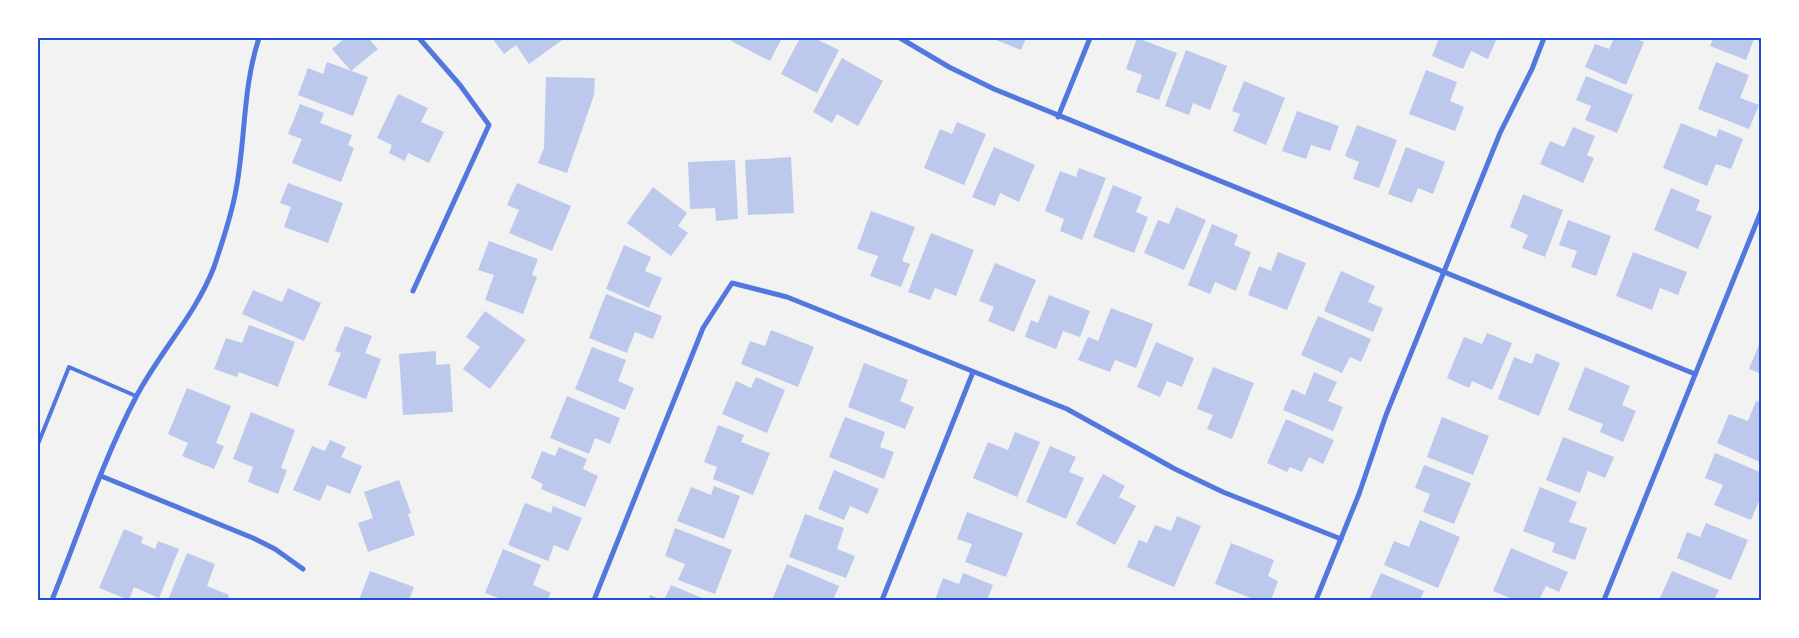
<svg xmlns="http://www.w3.org/2000/svg" width="1799" height="638" font-family="'Noto Sans',sans-serif">
	<style>
		.building { fill: #bdc9ec }
		.lines { fill: none; stroke-linecap: round; stroke-linejoin: round }
		.service { stroke: #5277de; stroke-width: 4 }
		.minor { stroke: #5277de; stroke-width: 5 }
		.neatline { fill: none; stroke: #1d4ed8; stroke-width: 2 }
	</style>
	<rect width="100%" height="100%" fill="#f2f2f2"/>
	<g class="building">
		<path d="M345 38H368L378 49 351 71 332 49Z"/>
		<path d="M492 38H565L529 64 516 45 504 54Z"/>
		<path d="M733 38H782L770 61 731 41Z"/>
		<path d="M800 38H814L839 50 817 93 781 74Z"/>
		<path d="M991 38H1026L1021 50Z"/>
		<path d="M1137 38 1177 53 1159 100 1136 92 1142 75 1126 69Z"/>
		<path d="M1439 38H1497L1488 59 1471 51 1463 69 1432 56Z"/>
		<path d="M1614 38H1633L1644 42 1626 85 1585 67 1595 44 1609 49Z"/>
		<path d="M1713 38H1762V42L1754 39 1746 60 1710 46Z"/>
		<path d="M1186 50 1227 66 1210 110 1193 103 1189 115 1165 106Z"/>
		<path d="M842 58 883 81 858 126 837 114 832 123 813 112Z"/>
		<path d="M327 62 368 77 353 116 298 95 308 68 323 74Z"/>
		<path d="M1716 62 1749 75 1740 98 1759 105 1749 129 1698 109Z"/>
		<path d="M1426 70 1457 82 1450 101 1464 107 1455 131 1409 114Z"/>
		<path d="M1586 76 1633 95 1617 133 1585 120 1591 106 1576 100Z"/>
		<path d="M546 77 595 78 594 95 567 173 538 163 544 148Z"/>
		<path d="M1244 81 1285 98 1266 145 1233 131 1240 114 1232 111Z"/>
		<path d="M398 94 428 108 421 122 444 132 429 163 408 153 405 161 389 153 392 145 377 138Z"/>
		<path d="M300 104 324 113 320 123 352 135 348 145 354 148 341 182 292 163 302 139 288 134Z"/>
		<path d="M1297 111 1339 126 1330 151 1311 145 1306 159 1282 151Z"/>
		<path d="M957 122 986 134 964 185 924 168 940 129 952 134Z"/>
		<path d="M1681 123 1716 137 1719 129 1743 139 1731 169 1716 164 1707 186 1663 168Z"/>
		<path d="M1357 125 1397 140 1379 188 1353 179 1359 162 1345 156Z"/>
		<path d="M1573 127 1595 136 1587 155 1594 158 1583 183 1540 164 1550 141 1564 147Z"/>
		<path d="M994 147 1035 165 1019 202 1000 193 995 206 972 197Z"/>
		<path d="M1406 147 1445 162 1433 194 1418 188 1412 203 1388 194Z"/>
		<path d="M791 157 794 213 748 215 745 160Z"/>
		<path d="M735 160 738 219 716 221 715 208 690 209 688 162Z"/>
		<path d="M1079 168 1106 178 1082 240 1060 231 1064 219 1045 211 1060 171 1076 177Z"/>
		<path d="M288 183 343 203 328 243 284 227 291 207 280 203Z"/>
		<path d="M517 183 571 206 552 251 509 233 519 210 507 205Z"/>
		<path d="M1113 185 1142 197 1136 212 1148 217 1134 253 1093 237Z"/>
		<path d="M653 187 687 213 678 226 688 233 671 256 627 223Z"/>
		<path d="M1671 188 1700 200 1696 210 1712 216 1698 249 1654 230Z"/>
		<path d="M1523 194 1563 210 1545 257 1522 248 1528 235 1510 227Z"/>
		<path d="M1176 207 1206 220 1184 270 1144 253 1158 220 1169 224Z"/>
		<path d="M871 211 915 227 902 261 910 264 901 287 870 276 878 256 857 249Z"/>
		<path d="M1568 220 1611 236 1596 276 1571 267 1577 251 1559 245Z"/>
		<path d="M1212 224 1238 235 1234 245 1251 252 1236 291 1215 282 1210 294 1188 285Z"/>
		<path d="M931 233 974 250 956 296 935 288 930 300 908 292Z"/>
		<path d="M489 241 538 259 532 275 537 277 523 314 485 300 494 275 478 270Z"/>
		<path d="M624 245 651 257 645 271 662 278 649 308 606 289Z"/>
		<path d="M1278 252 1306 263 1287 310 1248 295 1259 266 1271 271Z"/>
		<path d="M1633 252 1687 272 1678 295 1660 288 1652 310 1616 296Z"/>
		<path d="M995 263 1036 280 1014 332 988 321 994 307 979 301Z"/>
		<path d="M1341 271 1375 286 1368 302 1383 308 1373 332 1324 311Z"/>
		<path d="M288 288 321 303 304 341 242 314 253 290 282 302Z"/>
		<path d="M606 294 662 316 653 339 635 332 627 353 589 338Z"/>
		<path d="M1049 295 1090 311 1080 337 1063 331 1056 349 1025 337 1031 320 1038 323Z"/>
		<path d="M1111 308 1153 324 1136 368 1115 360 1110 372 1078 360 1088 337 1098 341Z"/>
		<path d="M485 311 526 340 490 389 463 369 480 347 466 337Z"/>
		<path d="M1318 316 1371 339 1361 362 1350 357 1342 373 1301 355Z"/>
		<path d="M249 325 295 342 278 387 239 372 237 377 214 369 226 338 242 343Z"/>
		<path d="M345 326 372 336 365 353 381 359 366 399 328 385 341 353 335 351Z"/>
		<path d="M771 330 814 347 798 387 741 364 750 341 765 346Z"/>
		<path d="M1487 333 1512 343 1492 390 1472 381 1469 388 1447 378 1464 337 1482 344Z"/>
		<path d="M1156 342 1194 358 1182 387 1167 381 1160 397 1137 387Z"/>
		<path d="M1760 342 1762 343V374L1749 369Z"/>
		<path d="M592 347 626 360 618 381 634 388 625 410 575 389Z"/>
		<path d="M436 351V365L450 364 453 412 403 415 399 354Z"/>
		<path d="M1536 353 1560 363 1539 416 1498 399 1514 357 1532 364Z"/>
		<path d="M864 363 908 380 900 401 914 407 905 429 848 407Z"/>
		<path d="M1213 367 1254 383 1232 439 1207 429 1213 415 1197 409Z"/>
		<path d="M1585 367 1630 386 1622 405 1636 411 1623 442 1600 432 1603 424 1568 410Z"/>
		<path d="M1314 372 1337 382 1328 401 1343 407 1333 431 1283 410 1292 389 1305 395Z"/>
		<path d="M756 377 785 390 767 433 722 414 736 381 751 388Z"/>
		<path d="M187 388 231 406 216 443 224 446 214 469 182 456 188 443 168 434Z"/>
		<path d="M567 396 620 418 610 444 595 438 589 454 550 438Z"/>
		<path d="M1756 401 1762 403V463L1717 443 1729 414 1748 421Z"/>
		<path d="M251 412 295 430 281 468 287 470 278 494 248 482 253 467 233 459Z"/>
		<path d="M845 417 885 432 880 447 894 452 884 479 829 457Z"/>
		<path d="M1442 417 1489 436 1473 475 1427 457Z"/>
		<path d="M1286 419 1334 440 1323 464 1309 457 1302 472 1290 467 1287 472 1267 463Z"/>
		<path d="M718 425 744 435 741 442 770 453 753 495 713 479 717 467 704 462Z"/>
		<path d="M1015 432 1040 442 1017 497 973 478 988 442 1008 450Z"/>
		<path d="M1563 437 1614 457 1605 478 1588 471 1580 493 1546 480Z"/>
		<path d="M330 440 346 447 341 457 362 466 350 494 327 485 320 501 293 490 312 446 325 451Z"/>
		<path d="M1050 446 1076 457 1069 472 1084 478 1066 519 1026 502Z"/>
		<path d="M559 447 587 459 583 469 598 476 585 507 541 489 543 484 531 478 542 451 555 456Z"/>
		<path d="M1715 453 1762 473V494L1751 520 1714 505 1723 485 1705 478Z"/>
		<path d="M1424 465 1471 483 1454 524 1423 512 1430 494 1415 488Z"/>
		<path d="M834 470 879 489 868 514 850 506 844 520 818 509Z"/>
		<path d="M1103 474 1125 486 1119 497 1136 506 1115 545 1076 524Z"/>
		<path d="M399 480 411 513 408 514 415 535 368 552 358 523 373 518 364 492Z"/>
		<path d="M714 486 740 496 724 539 677 521 691 487 711 495Z"/>
		<path d="M1540 487 1577 502 1569 522 1587 528 1575 560 1552 552 1555 543 1523 531Z"/>
		<path d="M525 503 551 513 553 506 582 518 568 551 554 545 548 561 508 545Z"/>
		<path d="M967 512 1023 533 1006 577 965 562 972 544 957 539Z"/>
		<path d="M805 514 844 528 837 549 855 556 846 578 789 557Z"/>
		<path d="M1177 516 1201 526 1174 587 1127 567 1139 540 1147 543 1155 525 1171 531Z"/>
		<path d="M1420 520 1460 537 1438 588 1384 565 1394 541 1409 547Z"/>
		<path d="M1706 523 1748 540 1731 580 1677 558 1687 532 1700 537Z"/>
		<path d="M675 528 732 550 715 594 678 580 685 564 665 556Z"/>
		<path d="M124 529 143 537 141 543 155 549 158 541 179 549 159 598 134 587 129 600 99 588Z"/>
		<path d="M1231 543 1274 560 1268 576 1278 581 1271 600H1256L1215 584Z"/>
		<path d="M1511 548 1568 572 1559 592 1546 586 1539 600H1515L1493 591Z"/>
		<path d="M503 549 541 565 533 585 551 593 547 600H504L485 593Z"/>
		<path d="M187 553 215 564 207 586 229 595 227 600H168Z"/>
		<path d="M787 564 839 586 833 600H772Z"/>
		<path d="M370 571 414 587 409 600H359Z"/>
		<path d="M1672 571 1719 590 1714 600H1666L1660 598Z"/>
		<path d="M963 573 993 585 987 600H935L943 578 959 584Z"/>
		<path d="M1381 573 1424 591 1420 600H1376L1370 598Z"/>
		<path d="M671 585 707 600H664Z"/>
		<path d="M650 595 663 600H648Z"/>
	</g>
	<g class="lines">
		<path class="service" d="M38 444 69 367 136 396"/>
		<g class="minor">
			<path d="M900 38 949 67 994 89 1695 374"/>
			<path d="M1058 117 1090 38"/>
			<path d="M413 291 489 125 460 85 419 38"/>
			<path d="M101 476 253 538 275 549 303 569"/>
			<path d="M52 600C79 533 102 462 136 397 159 353 196 314 214 267 222 243 230 220 235 195 246 142 242 89 259 38"/>
			<path d="M594 600 703 328 732 283 787 297 1067 409 1175 469 1223 492 1341 539"/>
			<path d="M882 600 973 372"/>
			<path d="M1316 600 1359 494 1386 415 1500 133 1532 69 1544 38"/>
			<path d="M1604 600 1762 209"/>
		</g>
	</g>
	<rect width="1799" height="638" fill="none" stroke="#ffffff" stroke-width="78"/>
	<rect x="39" y="39" width="1721" height="560" class="neatline"/>
</svg>
